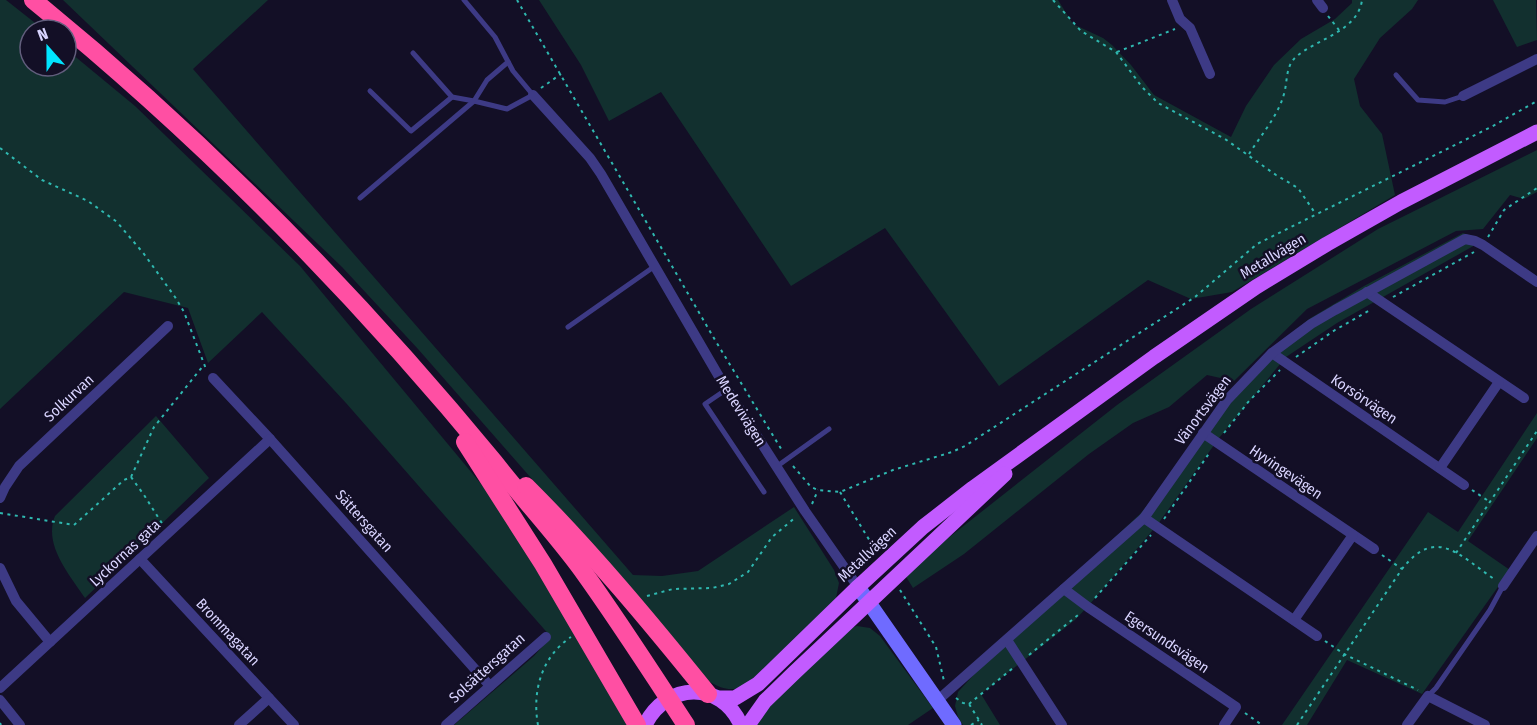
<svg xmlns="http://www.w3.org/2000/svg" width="1537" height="725" font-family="'Fira Sans Condensed',sans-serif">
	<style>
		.green { fill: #12302f }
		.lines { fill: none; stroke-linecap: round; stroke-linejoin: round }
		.path { stroke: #2fb8b0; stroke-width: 2; stroke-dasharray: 3 4.5; stroke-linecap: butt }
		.lane { stroke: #3d3a85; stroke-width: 5 }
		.street { stroke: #3d3a85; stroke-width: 10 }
		.secondary { stroke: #6f6bff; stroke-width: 15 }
		.primary { stroke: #c25bff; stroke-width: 15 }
		.highway { stroke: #ff4fa3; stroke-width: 18 }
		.labels { text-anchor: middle; stroke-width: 5; stroke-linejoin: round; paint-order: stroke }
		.street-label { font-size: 15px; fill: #d9d4ff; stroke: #130f26 }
	</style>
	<rect width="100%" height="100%" fill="#130f26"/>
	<g class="green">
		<path d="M0 0H6L44 30H30V66H66V49L135 106 300 266 496 502 629 725H454L534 656 551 637 346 403 262 312 208 363 188 308 124 292 0 409Z"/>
		<path d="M63 0H268L193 69 633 575 662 576 698 571 794 507 834 570 839 583 836 598 807 630 743 687C730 691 722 689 710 682L418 349 342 267Z"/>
		<path d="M539 0H1058L1073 24 1103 38 1112 45 1131 65 1154 95 1231 137 1246 106 1274 65 1301 39 1335 19 1352 3V0H1418L1412 9 1380 38 1354 79 1360 106 1382 134 1395 195 1232 292 1191 299 1148 280 999 386 885 228 791 286 661 92 609 121 581 65Z"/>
		<path d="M1493 0H1536L1537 40 1517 47Z"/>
		<path d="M1537 150V192L1524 199 1510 195 1483 229 1456 231 1307 309 1234 381 1207 375 1169 407 1133 423 1089 454 964 554 913 588 905 575 933 550 1117 405 1251 309 1378 229Z"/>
		<path d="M1463 233 1484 240 1337 323 1286 357 1219 438 1158 524 1090 604 1075 620 981 694 1000 725H963L958 717 955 706 958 692 1008 637 1141 513 1273 351 1309 319 1364 286Z"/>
		<path d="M1537 413V438L1468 541 1510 570 1422 694 1347 660 1307 725H1282L1428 512 1458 532Z"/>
		<path d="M156 416 209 478 85 598C70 575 43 545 55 516Z"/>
		<path d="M857 626 870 628 880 636 933 708 908 725H756L767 707 848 629Z"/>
	</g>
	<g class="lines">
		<g class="path">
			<path d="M517 0 715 340 783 452"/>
			<path d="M1053 0 1081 31 1116 52 1142 87 1158 103 1225 139 1276 175 1298 188 1315 213"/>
			<path d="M1328 16 1339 30"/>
			<path d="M1117 52 1175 29"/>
			<path d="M541 88 561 74"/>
			<path d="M0 148 42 180 88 201 117 222 144 254 175 297 184 312 206 369"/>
			<path d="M1249 154C1261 135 1278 116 1284 94 1288 80 1285 66 1297 56 1317 39 1358 31 1362 0"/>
			<path d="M1488 237 1504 210 1537 188"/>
			<path d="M1393 297 1474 252"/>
			<path d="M1296 357 1335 330 1372 309"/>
			<path d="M1224 433 1249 401 1280 370"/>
			<path d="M793 466 811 487 818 490 840 492 893 470 952 452 965 446 1195 297 1257 244 1491 127 1537 101"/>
			<path d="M131 477 144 495 163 525"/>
			<path d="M1472 490 1490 502"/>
			<path d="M840 492 876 551"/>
			<path d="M812 504 818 490"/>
			<path d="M0 513 74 525 124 480 131 477 154 427 203 366"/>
			<path d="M1164 519 1210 452"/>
			<path d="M1456 553 1537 431"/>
			<path d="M1382 555 1402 569"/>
			<path d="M900 590 936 647 944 681"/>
			<path d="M647 596 673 589 712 588 729 584 748 572 772 537 796 517"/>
			<path d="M1095 598 1151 535"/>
			<path d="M1325 641 1344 654 1418 690"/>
			<path d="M1029 655 1078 615"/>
			<path d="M956 698 963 703 969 704 982 725"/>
			<path d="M969 704 1013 668"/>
			<path d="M1245 713 1262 725"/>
			<path d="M0 723 1 725"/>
			<path d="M538 725C532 692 541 657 571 637"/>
			<path d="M971 725 979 720"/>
			<path d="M1297 725 1402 569C1436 526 1459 555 1494 579"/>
		</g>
		<g class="lane">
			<path d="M413 53 452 97 474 101 507 109 533 95 513 71 495 37 464 0"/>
			<path d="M1396 75 1418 100 1445 102 1463 96"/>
			<path d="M370 91 411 131 452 97"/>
			<path d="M360 198 474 101 487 80 508 62"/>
			<path d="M568 327 655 266"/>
			<path d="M727 389 705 404 764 492"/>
			<path d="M776 467 829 429"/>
			<path d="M1428 696 1436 688 1490 610 1503 586"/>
		</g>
		<g class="street">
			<path d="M1172 0 1180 19 1190 28 1210 74"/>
			<path d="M1317 0 1323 8"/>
			<path d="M533 95 590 158 601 174 721 380 805 511 858 587"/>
			<path d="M1463 96 1537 59"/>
			<path d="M1367 292 1524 398"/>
			<path d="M1272 353 1464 485"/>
			<path d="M213 378 270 439 490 686"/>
			<path d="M1203 433 1374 549"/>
			<path d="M1440 468 1499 382"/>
			<path d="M0 498 5 487 19 466 168 326"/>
			<path d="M1144 518 1317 636"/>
			<path d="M140 559 294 725"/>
			<path d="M0 568 16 601 50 642"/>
			<path d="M1503 586 1537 536"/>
			<path d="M1064 589 1088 607 1236 707 1224 725"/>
			<path d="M1294 620 1353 535"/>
			<path d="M1007 640 1062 725"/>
			<path d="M0 688 270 439"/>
			<path d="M0 700 20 725"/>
			<path d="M938 700 1144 518 1227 400 1272 353 1311 324 1335 310 1465 239 1475 241 1483 245 1537 282"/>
			<path d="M239 725 269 698"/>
			<path d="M446 725 546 637"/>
			<path d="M1407 725 1428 696 1485 725"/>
		</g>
		<path class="secondary" d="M858 587 954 725"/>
		<g class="primary">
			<path d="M719 698H735L758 684 858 587 923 527 973 488 1154 357 1256 287 1327 244 1401 202 1537 132"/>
			<path d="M645 725C666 682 721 680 741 725"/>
			<path d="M748 725 765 701 795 672 1005 474"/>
		</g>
		<g class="highway">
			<path d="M33 0C203 138 356 294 495 463 523 499 555 533 582 570 618 620 652 673 686 725"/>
			<path d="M465 442 543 564 637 725"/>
			<path d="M526 486C591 551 650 622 708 694"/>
		</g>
	</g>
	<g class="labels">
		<g class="street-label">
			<text transform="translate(1273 256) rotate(-31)" y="5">Metallvägen</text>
			<text transform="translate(69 398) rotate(-43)" y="5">Solkurvan</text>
			<text transform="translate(1364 399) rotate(34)" y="5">Korsörvägen</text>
			<text transform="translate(1203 410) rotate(-53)" y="5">Vänortsvägen</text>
			<text transform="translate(741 411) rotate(58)" y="5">Medevivägen</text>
			<text transform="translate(1286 472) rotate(34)" y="5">Hyvingevägen</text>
			<text transform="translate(364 521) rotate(48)" y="5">Sättersgatan</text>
			<text transform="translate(125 553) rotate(-43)" y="5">Lyckornas gata</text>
			<text transform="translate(867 554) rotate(-43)" y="5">Metallvägen</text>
			<text transform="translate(228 632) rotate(47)" y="5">Brommagatan</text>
			<text transform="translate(1167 642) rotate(34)" y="5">Egersundsvägen</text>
			<text transform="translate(487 668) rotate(-42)" y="5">Solsättersgatan</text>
		</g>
	</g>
	<g transform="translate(48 48) rotate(339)"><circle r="28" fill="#130f26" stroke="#625e7d" stroke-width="1.5"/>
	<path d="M0-4.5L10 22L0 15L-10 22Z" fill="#00e5ff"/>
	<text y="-9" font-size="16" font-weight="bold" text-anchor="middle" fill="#d9d4ff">N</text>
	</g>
</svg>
